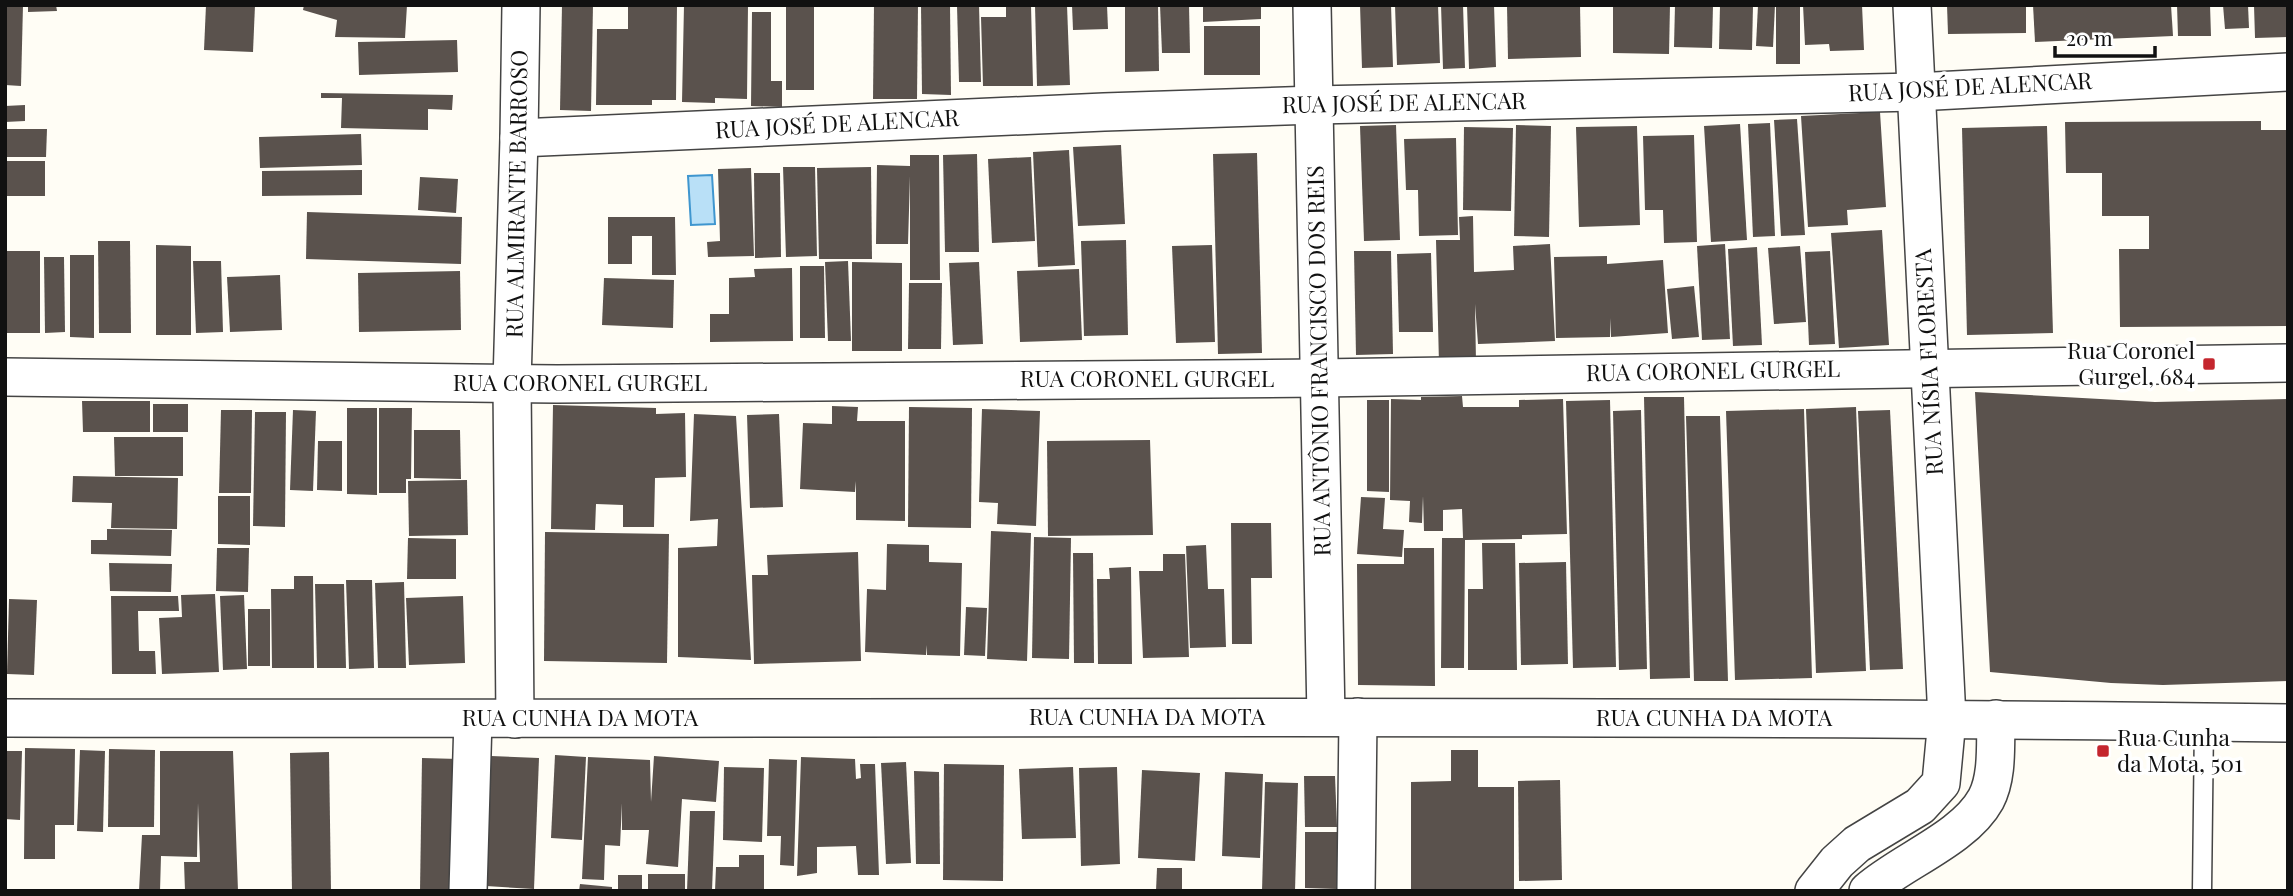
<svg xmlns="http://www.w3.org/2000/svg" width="2293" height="896" font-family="'Playfair Display',serif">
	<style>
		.water { fill: #b9e0f7; stroke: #3f96cf; stroke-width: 2 }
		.building { fill: #5a524d }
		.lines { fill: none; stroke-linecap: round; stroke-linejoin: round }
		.service-casing { stroke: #444; stroke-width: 21 }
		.minor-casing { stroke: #444; stroke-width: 40 }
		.service { stroke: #fff; stroke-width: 18 }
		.minor { stroke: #fff; stroke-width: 37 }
		.poi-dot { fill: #c4262e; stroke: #fff; stroke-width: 2.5 }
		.labels { text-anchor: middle; stroke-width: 7; stroke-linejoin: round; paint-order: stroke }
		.street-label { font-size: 23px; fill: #111; stroke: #fff }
		.poi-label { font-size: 23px; fill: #111; stroke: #fff; text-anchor: end }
	</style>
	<rect width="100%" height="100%" fill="#fffdf5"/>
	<path class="water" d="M712 175 715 224 691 225 688 176Z"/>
	<g class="building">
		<path d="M5 5H23L21 86 5 85Z"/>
		<path d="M28 5H56L57 11 28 12Z"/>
		<path d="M206 5H255L253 52 204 50Z"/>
		<path d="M304 5H407L405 38 335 37 337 20 303 10Z"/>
		<path d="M562 5H593L591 111 560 110Z"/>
		<path d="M628 5H677L676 100H652V105H596L597 29H628Z"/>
		<path d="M684 5H748L747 99 715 98V103L682 102Z"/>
		<rect x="786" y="5" width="28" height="85"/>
		<path d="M874 5H918L917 99H873Z"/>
		<path d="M921 5H950L951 95 922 94Z"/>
		<path d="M957 5H979L981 82H959Z"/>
		<path d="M1006 5H1031L1033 86H983L981 17H1006Z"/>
		<path d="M1035 5H1067L1070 85 1037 86Z"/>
		<path d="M1072 5H1107L1108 29 1073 30Z"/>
		<path d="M1125 5H1158L1159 71 1125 72Z"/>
		<path d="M1160 5H1189L1190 53H1162Z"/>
		<path d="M1203 5H1261V19L1203 22Z"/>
		<path d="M1360 5H1391L1393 67 1362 68Z"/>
		<path d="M1395 5H1438L1440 63 1397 65Z"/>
		<path d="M1441 5H1463L1465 68 1443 69Z"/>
		<path d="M1467 5H1494L1496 67 1469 69Z"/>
		<path d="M1507 5H1580L1581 57 1508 59Z"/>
		<path d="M1613 5H1670L1669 54 1613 53Z"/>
		<path d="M1675 5H1713L1712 48 1674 47Z"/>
		<path d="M1720 5H1753L1752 50 1719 49Z"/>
		<path d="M1758 5H1775L1773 47 1756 46Z"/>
		<rect x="1776" y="5" width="24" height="59"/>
		<path d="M1803 5H1862L1864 50 1830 51 1829 44 1805 45Z"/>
		<path d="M1947 5H2026V33L1948 34Z"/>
		<path d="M2033 5H2171L2173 36 2035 42Z"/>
		<path d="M2177 5H2210L2211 36H2178Z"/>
		<path d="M2223 5H2248L2249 28 2225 29Z"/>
		<path d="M2254 5H2288V37L2255 38Z"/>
		<path d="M752 12H771V81H782V107L751 106Z"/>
		<rect x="1204" y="26" width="56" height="49"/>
		<path d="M457 40 458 72 359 75 358 42Z"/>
		<path d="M321 93 453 95 452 110 428 109V130L341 128 342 98H321Z"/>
		<path d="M25 105V121L5 122V106Z"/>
		<path d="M1880 112 1886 207 1847 210 1848 225 1808 227 1801 116Z"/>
		<path d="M1797 119 1805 235 1781 236 1774 120Z"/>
		<path d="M2261 121V130H2288V326L2120 327 2119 249H2149V216H2102V173H2066L2065 122Z"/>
		<path d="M1770 123 1775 236 1753 237 1748 124Z"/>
		<path d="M1740 124 1747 240 1711 242 1704 126Z"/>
		<path d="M1396 125 1400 240 1364 241 1360 126Z"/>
		<path d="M1516 125 1551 126 1549 237 1514 236Z"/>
		<path d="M1637 126 1640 225 1579 227 1576 127Z"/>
		<path d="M2047 126 2053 333 1967 335 1962 128Z"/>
		<path d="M1464 127 1513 128 1511 211 1463 210Z"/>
		<path d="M5 129H47L46 157H5Z"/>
		<path d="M361 134 362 165 260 168 259 137Z"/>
		<path d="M1694 135 1697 242 1664 243 1663 210H1645L1643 136Z"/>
		<path d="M1456 138 1458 235 1419 236 1418 190H1406L1404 139Z"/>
		<path d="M1121 145 1125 224 1078 226 1073 147Z"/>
		<path d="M1069 150 1075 265 1038 267 1033 152Z"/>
		<path d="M1257 153 1262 353 1218 354 1213 154Z"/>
		<path d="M977 154 979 252H945L943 155Z"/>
		<path d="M910 155H939L940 280H910V176L908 244H876L877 165 910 166Z"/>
		<path d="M1031 157 1035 241 992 243 988 159Z"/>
		<rect x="5" y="161" width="40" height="35"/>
		<path d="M783 167H815L817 256 786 257Z"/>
		<path d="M871 167 872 259H819L817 168Z"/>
		<path d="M751 168 754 256 708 257 707 242 720 241 718 169Z"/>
		<path d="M362 170V195L262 196V171Z"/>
		<path d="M754 173H780L781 257 755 258Z"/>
		<path d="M420 177 458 179 456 213 418 210Z"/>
		<path d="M307 212 462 217 461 264 306 259Z"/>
		<path d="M1473 216 1474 272 1514 270 1513 246 1550 244 1555 341 1478 344 1475 304 1476 363 1439 364 1436 240H1460L1459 217Z"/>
		<path d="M608 217H675L676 275H652V236H632V264H608Z"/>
		<path d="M1882 230 1889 345 1839 348 1831 233Z"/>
		<path d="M1126 240 1128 335 1084 336 1081 241Z"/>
		<path d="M98 241H130L131 333H99Z"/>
		<path d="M1725 244 1730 339 1702 340 1697 246Z"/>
		<path d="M156 245 191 246V335H156Z"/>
		<path d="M1212 245 1215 342 1176 343 1172 246Z"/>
		<path d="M1800 246 1806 322 1774 324 1768 248Z"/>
		<path d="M1757 247 1762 345 1733 346 1728 249Z"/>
		<rect x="5" y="251" width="35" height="82"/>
		<path d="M1354 251H1391L1393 354 1356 355Z"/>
		<path d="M1830 251 1835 344 1809 345 1805 252Z"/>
		<path d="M1431 253 1433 332H1399L1397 254Z"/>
		<path d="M70 255H94V338L70 337Z"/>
		<path d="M1607 256V264L1663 260 1668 333 1611 337 1610 318V337L1556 338 1554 257Z"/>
		<path d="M44 257H64L65 332 45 333Z"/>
		<path d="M193 261H221L223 332 196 333Z"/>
		<path d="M848 261 851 341H828L825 262Z"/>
		<path d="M852 262 902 263V351H852Z"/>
		<path d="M979 262 983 344 953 345 949 263Z"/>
		<path d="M800 266H824L825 338H800Z"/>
		<path d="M792 268 793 341 710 342V314H729V278L755 277 754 269Z"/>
		<path d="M1079 269 1082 340 1020 342 1017 271Z"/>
		<path d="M460 271 461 330 359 332 358 273Z"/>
		<path d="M280 275 282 330 230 332 227 277Z"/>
		<path d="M604 278 674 280 673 328 602 325Z"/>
		<path d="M909 283H942L941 349H908Z"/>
		<path d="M1694 286 1699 337 1672 339 1667 289Z"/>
		<path d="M1975 392 2155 402 2288 399V681L2163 685 2111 683 1990 672Z"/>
		<path d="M1462 396 1463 407H1519V400L1563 399 1567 534 1522 535V539L1465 540 1464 668H1441L1442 538H1463L1462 509 1443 510V531H1424L1423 496 1422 523 1409 522 1410 501 1390 500 1391 399 1421 400V397Z"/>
		<path d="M1644 397H1684L1690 678 1650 679Z"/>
		<path d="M1367 400H1389V492L1367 491Z"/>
		<path d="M1610 400 1616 667 1573 668 1566 401Z"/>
		<path d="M82 401H150V432H83Z"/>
		<rect x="153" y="404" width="35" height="28"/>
		<path d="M553 405 656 408V414L685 413 686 477 655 478 654 527H623V505L596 504 595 530 551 529Z"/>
		<path d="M832 406 858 407 857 421H905V521L856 520V481L855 492 800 489 803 423 832 424Z"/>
		<path d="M909 407 972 408 971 528 908 527Z"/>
		<path d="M1856 407 1866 671 1816 673 1806 409Z"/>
		<path d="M347 408H377V495L347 494Z"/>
		<path d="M379 408H412L411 479H406V493H379Z"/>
		<path d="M982 409 1040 411 1036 526 997 524 998 503 979 502Z"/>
		<path d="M1804 409 1812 678 1735 680 1726 411Z"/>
		<path d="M221 410H252L251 493H219Z"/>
		<path d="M293 410 316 411 313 491 290 490Z"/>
		<path d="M1641 410 1647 669 1619 670 1613 411Z"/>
		<path d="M1890 410 1903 669 1870 670 1858 411Z"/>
		<path d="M255 412H286L285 527 253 526Z"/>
		<path d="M694 414 736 416 751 660 678 657V548L717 546 718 519 690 521Z"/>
		<path d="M779 414 783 507 750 508 747 415Z"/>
		<path d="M1686 416H1720L1728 681H1694Z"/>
		<path d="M414 430H460L461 479 414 478Z"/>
		<path d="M114 437H183V476H115Z"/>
		<path d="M1150 440 1153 535 1048 536 1047 441Z"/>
		<path d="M318 441H342V491L317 490Z"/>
		<path d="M73 476 178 478 177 529 111 528 112 503 72 502Z"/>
		<path d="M467 480 468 535 409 536 408 481Z"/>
		<path d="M218 496H250V545L218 544Z"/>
		<path d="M1361 497 1385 498 1383 529 1404 530 1402 557 1357 554Z"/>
		<path d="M1231 523H1271L1272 578H1251L1252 644H1232Z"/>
		<path d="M107 529 172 530 171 556 91 554V540H107Z"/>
		<path d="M991 531 1031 533 1027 661 987 659Z"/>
		<path d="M545 532 669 534 667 663 544 661Z"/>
		<path d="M1034 537 1071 538 1069 659 1032 658Z"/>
		<path d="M408 538 456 539V579H407Z"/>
		<path d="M1482 543H1515L1517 670H1468V589H1483Z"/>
		<path d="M887 544 929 545V562L962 563 960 656 927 655V645L926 655 865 652 867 589 886 590Z"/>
		<path d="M1206 545 1208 589H1224L1226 647 1190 648 1186 546Z"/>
		<path d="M217 548H249L248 592 216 591Z"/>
		<path d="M1404 548H1434L1435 686 1358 685 1357 564H1404Z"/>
		<path d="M858 552 861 661 754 664 752 575H768L767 555Z"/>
		<path d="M1073 553H1093L1094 663H1074Z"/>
		<path d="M1163 554H1185L1189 657 1143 658 1139 571H1163Z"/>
		<path d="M1566 562 1568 664 1521 665 1519 563Z"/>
		<path d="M109 563 172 564 171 592 110 591Z"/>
		<path d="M1131 567 1132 664H1098L1097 579H1110L1109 568Z"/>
		<path d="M294 576H313L314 668H272L271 589H294Z"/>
		<path d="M346 580H372L374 668 349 669Z"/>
		<path d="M404 582 406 668H378L375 583Z"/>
		<path d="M315 584H344L346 668H317Z"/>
		<path d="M215 594 219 672 162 674 159 618 182 617 181 595Z"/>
		<path d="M244 595 247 669 223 670 220 596Z"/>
		<path d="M111 596H178L179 611H138L139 651H155L156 674H112Z"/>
		<path d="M463 596 465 663 409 665 406 598Z"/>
		<path d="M9 599 37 600 34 675 7 674Z"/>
		<path d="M966 607 987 608 985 656 964 655Z"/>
		<rect x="248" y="609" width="22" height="57"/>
		<path d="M25 748 75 749 74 825H55V859H24Z"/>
		<path d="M109 749 155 750 154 827H108Z"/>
		<path d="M80 750 105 751 103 832 77 831Z"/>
		<path d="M1451 750H1478V787H1514V891H1411V782L1451 781Z"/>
		<path d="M5 751H22L20 820 5 819Z"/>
		<path d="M160 751H233L238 891H185L184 862H200L198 803 197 857 161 856 160 891H139L142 835H160Z"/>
		<path d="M329 752 331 891H292L290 753Z"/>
		<path d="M555 755 586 757 582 840 551 838Z"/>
		<path d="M491 756 539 758 534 889 486 886Z"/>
		<path d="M654 756 719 761 716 802 682 799 678 867 646 864 649 830H622V803L620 846 605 845 604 880 582 879 588 757 650 760 651 802Z"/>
		<path d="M801 757 855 759 856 779 861 778 860 764H875L879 875H858L856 846 817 847V873L797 876Z"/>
		<path d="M422 758 459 759 458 891H420Z"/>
		<path d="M769 759 797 760 794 866 780 865 781 836H767Z"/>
		<path d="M906 762 911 863 886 864 881 763Z"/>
		<path d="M944 764 1004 765 1003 881 943 880Z"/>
		<path d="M724 767 764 768 762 842 723 840Z"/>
		<path d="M1073 767 1076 838 1022 839 1019 769Z"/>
		<path d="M1117 767 1120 864 1081 866 1079 768Z"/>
		<path d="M1142 770 1200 773 1195 861 1138 858Z"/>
		<path d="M914 771 939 772 940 864H916Z"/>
		<path d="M1225 772 1263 774 1260 858 1222 856Z"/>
		<path d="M1304 776H1335L1337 827H1305Z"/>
		<path d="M1560 780 1562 880 1519 881 1518 781Z"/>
		<path d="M1265 782 1298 783 1295 891H1262Z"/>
		<path d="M690 811H715L712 891H687Z"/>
		<path d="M1305 832H1338L1337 889 1305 888Z"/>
		<path d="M739 855H764V891H715L716 867H739Z"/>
		<path d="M1157 868H1182V891H1156Z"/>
		<rect x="648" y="874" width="37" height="17"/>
		<rect x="618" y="875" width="24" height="16"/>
		<path d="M580 884 612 887V891H579Z"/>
	</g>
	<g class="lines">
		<g class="service-casing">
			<path id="service" d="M2202 891 2204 722"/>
		</g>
		<g class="minor-casing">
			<g id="minor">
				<path d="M1312 5 1326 717"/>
				<path d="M519 138 1104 112 1315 105 1916 92 2288 72"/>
				<path d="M5 377 557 384 1320 378 2288 363"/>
				<path d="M5 718C766 720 1527 713 2288 723"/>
				<path d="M515 719 512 383 519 138 521 5"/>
				<path d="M468 891 473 719"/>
				<path d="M1356 891 1358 717"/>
				<path d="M1814 891 1837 862 1857 844 1920 806 1941 783 1947 719 1912 5"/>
				<path d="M1868 891C1902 861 1964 839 1986 799 1998 776 1995 745 1996 719"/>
			</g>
		</g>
		<use href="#service" class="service"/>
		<use href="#minor" class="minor"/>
	</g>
	<g class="poi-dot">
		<rect x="2202" y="357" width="14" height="14" rx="3.5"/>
		<rect x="2096" y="744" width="14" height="14" rx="3.5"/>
	</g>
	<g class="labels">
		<g class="street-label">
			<text transform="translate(1970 87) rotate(-3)" y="8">RUA JOSÉ DE ALENCAR</text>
			<text transform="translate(1404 103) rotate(-1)" y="8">RUA JOSÉ DE ALENCAR</text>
			<text transform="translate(837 124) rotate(-3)" y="8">RUA JOSÉ DE ALENCAR</text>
			<text transform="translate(517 194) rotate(-89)" y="8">RUA ALMIRANTE BARROSO</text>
			<text transform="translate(1319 361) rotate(-91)" y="8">RUA ANTÔNIO FRANCISCO DOS REIS</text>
			<text transform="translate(1929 362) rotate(-93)" y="8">RUA NÍSIA FLORESTA</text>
			<text transform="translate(1713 371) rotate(-1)" y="8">RUA CORONEL GURGEL</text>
			<text x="1147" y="387">RUA CORONEL GURGEL</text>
			<text x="580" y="391">RUA CORONEL GURGEL</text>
			<text x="1147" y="725">RUA CUNHA DA MOTA</text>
			<text x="580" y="726">RUA CUNHA DA MOTA</text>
			<text x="1714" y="726">RUA CUNHA DA MOTA</text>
		</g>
		<g class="poi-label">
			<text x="2195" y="359">Rua Coronel<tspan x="2195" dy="26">Gurgel, 684</tspan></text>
			<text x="2117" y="746" text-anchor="start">Rua Cunha<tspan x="2117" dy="26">da Mota, 501</tspan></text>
		</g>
	</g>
	<rect width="2293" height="896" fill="none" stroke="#111111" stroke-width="14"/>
	<path d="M2055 46v10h100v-10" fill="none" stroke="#111111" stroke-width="3.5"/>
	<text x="2066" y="46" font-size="21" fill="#111111" stroke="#ffffff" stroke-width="5" paint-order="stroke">20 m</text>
</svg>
